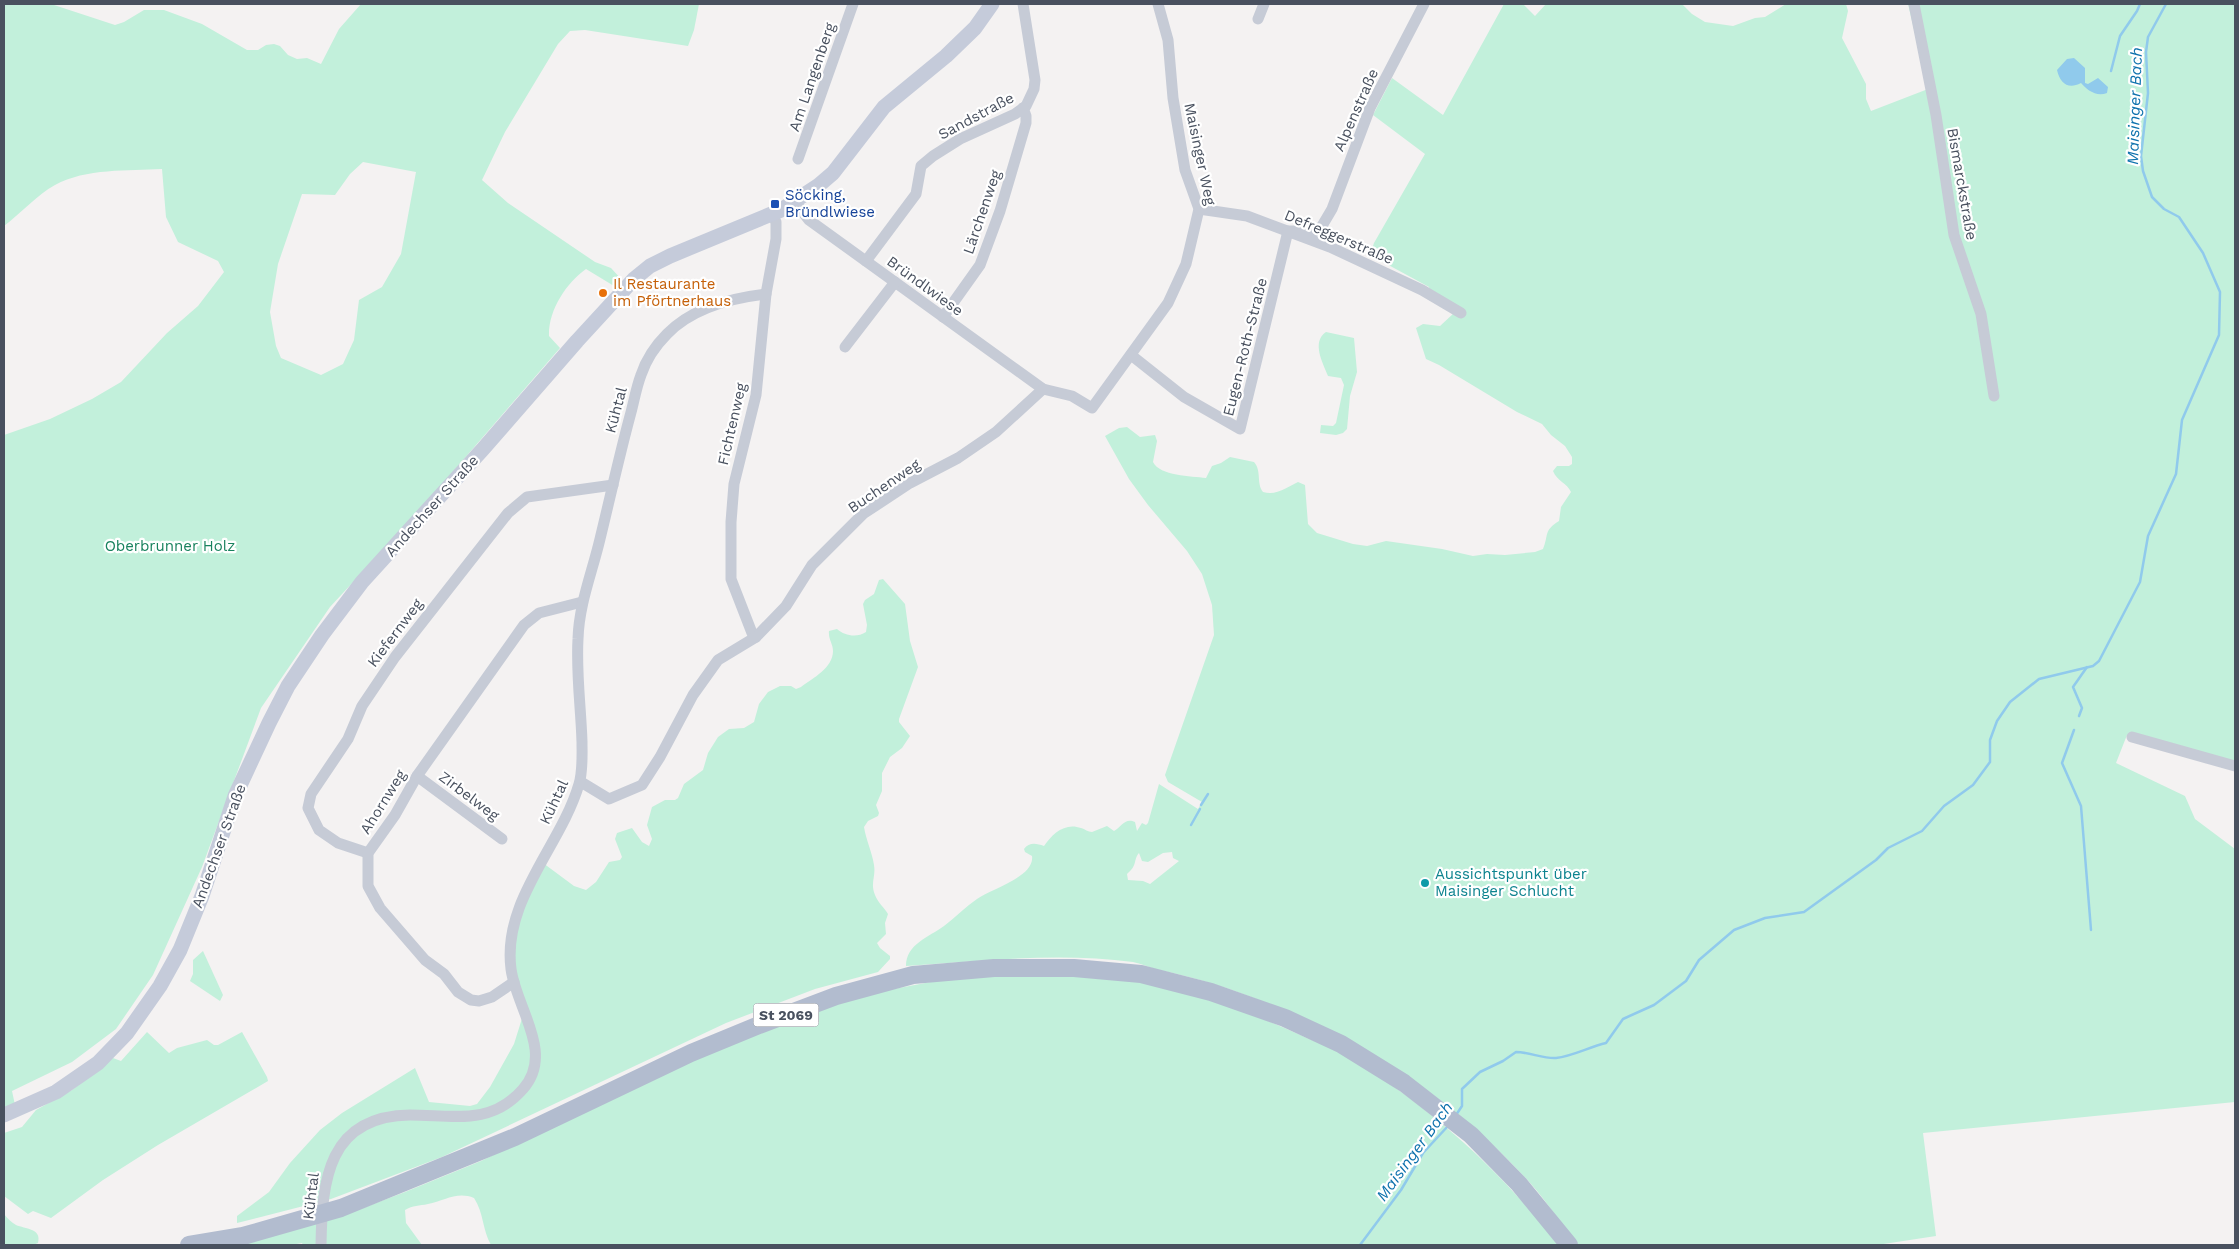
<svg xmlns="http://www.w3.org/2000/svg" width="2239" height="1249" font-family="'Work Sans',sans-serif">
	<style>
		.green { fill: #c2f0db; fill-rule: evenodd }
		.water { fill: #90caec }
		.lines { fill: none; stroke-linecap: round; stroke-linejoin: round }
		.stream { stroke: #90caec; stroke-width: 2.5 }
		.street { stroke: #c6cbd6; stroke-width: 11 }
		.secondary { stroke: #c5cbda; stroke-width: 15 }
		.primary { stroke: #b2bccf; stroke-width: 18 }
		.transit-dot { fill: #1a4fb4; stroke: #fff; stroke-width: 2 }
		.food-dot { fill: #e8710a; stroke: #fff; stroke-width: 2 }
		.culture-dot { fill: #0f9aa8; stroke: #fff; stroke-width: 2 }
		.labels { text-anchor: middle; stroke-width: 4.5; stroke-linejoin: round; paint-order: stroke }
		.shield { fill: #fff; stroke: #80858f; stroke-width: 1 }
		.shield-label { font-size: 14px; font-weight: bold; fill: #49515f }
		.street-label { font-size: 15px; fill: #49515f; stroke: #fff }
		.transit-label { font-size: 15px; fill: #164399; stroke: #fff; text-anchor: start }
		.food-label { font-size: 15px; fill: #c56008; stroke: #fff; text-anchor: start }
		.park-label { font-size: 15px; fill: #19825e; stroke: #fff }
		.culture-label { font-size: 15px; fill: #0d838f; stroke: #fff; text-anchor: start }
		.water-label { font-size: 16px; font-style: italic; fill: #0e72ad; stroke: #fff }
	</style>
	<rect width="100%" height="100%" fill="#f4f2f2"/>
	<g class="green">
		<path d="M4 4H51L115 25 124 22 144 10H164L202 24 247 50H258L266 45 274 44 280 46 288 55 297 59 307 58 321 64 339 29 361 4H699L694 30 688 46 585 30 570 31 558 44 505 132 482 180 508 203 595 262 611 268 622 280 619 285 614 286 586 269C566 283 548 311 549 336L560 348 418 512 330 607 261 708 202 867 153 975 116 1029 72 1062 12 1091 15 1105 4 1109V435L50 419 92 399 121 382 167 333 198 306 224 272 218 261 178 242 166 217 162 169C128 171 86 168 55 185 37 195 21 213 4 226ZM363 162 416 172 401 254 382 287 359 300 354 340 343 364 321 375 281 358 276 346 270 312 278 264 302 194 335 195 350 174Z"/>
		<path d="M1504 4H1523L1535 16 1546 4H1682L1692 14 1705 22 1733 26 1755 18 1765 17 1786 4H1846L1848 11 1842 38 1866 84V99L1871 111 1928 89 1908 4H2235V762L2127 735 2116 763 2185 796 2195 819 2235 849V1102L1923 1133 1936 1236 1877 1245H1577C1562 1225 1548 1203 1531 1184 1455 1100 1370 1045 1266 1003 1230 988 1197 978 1159 970 1151 968 1142 964 1133 962 1058 952 982 961 906 966 906 944 929 937 944 926 955 918 965 907 977 899 991 889 1035 877 1032 856L1025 852 1024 849C1029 842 1036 843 1044 846 1052 834 1065 822 1081 828 1085 829 1088 832 1092 832L1107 826 1114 831C1121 827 1125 817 1135 822L1137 831 1142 823 1146 825 1148 823 1159 784 1198 809 1202 802 1168 782 1165 775 1214 635 1212 605 1202 574 1187 551 1148 505 1129 479 1105 436 1119 428 1127 427 1140 437 1155 435 1157 441 1153 462C1160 476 1191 476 1206 478L1212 466 1221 463 1230 457 1254 462C1262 471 1256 483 1263 492 1277 496 1287 487 1298 482L1305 485 1308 524 1317 533 1353 544 1367 546 1386 541 1442 549 1473 556 1487 554 1505 555 1535 552 1543 549C1549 535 1543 531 1559 521L1561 507 1571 492C1567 483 1557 481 1553 471L1557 466H1569L1572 464V457L1565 446 1551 435 1542 424 1517 412 1439 365 1426 359 1416 328 1423 324 1440 326 1454 313 1430 295 1429 287 1370 255 1374 243 1425 154 1373 115 1392 78 1443 115ZM1172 852 1173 858 1179 861 1150 884 1143 881 1128 880 1127 874C1138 865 1133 860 1139 853L1142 861 1148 862 1163 853Z"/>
		<path d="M1326 332 1354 338 1357 372 1350 396 1347 429 1343 433 1336 435 1320 433 1321 425 1333 426 1336 423 1344 385 1341 378 1328 376C1323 363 1311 342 1326 332Z"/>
		<path d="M883 579 905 604 910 641 918 667 899 719V722L910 736 902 748 890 757 882 773V791L876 805 879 813 878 816 868 821 864 827C866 840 872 852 874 865 876 877 870 883 875 895 878 903 884 907 888 914L885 923 886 934 877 943 880 948 890 956V959L878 972 815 989 726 1023 442 1157 331 1199 237 1223V1216L269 1192 290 1163 320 1130 342 1113 415 1068 429 1102 470 1106 477 1104 490 1087 514 1044 525 1009 513 968 518 919 543 863 574 886 586 890 596 882 609 862 620 860 622 857 615 839 617 833 632 828 642 842 649 846 652 839 647 825 652 807 665 800H675L678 798 684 784 703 770 708 753 718 737 729 729 744 728 754 722 759 704 768 692 780 686H791L796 689 801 687C813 678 833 668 833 651 833 644 828 639 829 631L837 629C845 636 857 638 866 632L867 625 863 604 865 600 874 594 879 580Z"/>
		<path d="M203 951 223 995 220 1001 190 981 193 974V960Z"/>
		<path d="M1003 973C1051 975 1103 973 1150 983 1204 995 1257 1015 1307 1038 1321 1044 1336 1049 1348 1056 1430 1107 1500 1169 1558 1245H491C482 1229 484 1213 474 1198 457 1191 444 1201 428 1204 419 1206 413 1205 405 1210L406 1223 422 1245H303L302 1243 291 1245H240L342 1216 405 1192 481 1161 690 1059 827 1005 883 991 936 981Z"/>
		<path d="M147 1032 169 1053 177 1048 207 1040 214 1045H218L242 1032 267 1077 268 1081 158 1145 103 1180 51 1218 33 1211 28 1214 4 1196V1133L22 1127 36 1110 72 1090 113 1058 121 1061Z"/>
		<path d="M4 1214C8 1219 11 1222 16 1225 25 1229 42 1228 38 1243L33 1245H4Z"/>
	</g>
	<path class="water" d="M2074 58 2085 68V83L2088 84 2098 78 2108 87 2107 93C2096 97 2087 90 2081 83 2068 90 2060 83 2057 70L2067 59Z"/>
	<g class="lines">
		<g class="stream">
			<path d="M2111 71 2120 36 2137 11 2140 4"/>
			<path d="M2079 716 2082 708 2073 687 2087 667"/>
			<path d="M2074 730 2062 763 2081 806 2091 930"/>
			<path d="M1201 805 1208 794"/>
			<path d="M1191 825 1200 809"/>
			<path d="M1456 1115 1462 1106V1089L1480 1072 1503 1061 1516 1052C1529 1052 1544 1059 1556 1058 1573 1056 1589 1047 1606 1043L1623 1019 1654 1005 1686 981 1699 960 1734 930 1765 918 1804 912 1876 860 1888 848 1922 831 1944 806 1973 785 1990 762V740L1997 721 2010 702 2039 679 2093 666 2099 661 2140 582 2148 536 2176 474 2182 420 2219 335 2220 292 2203 253 2179 217 2164 209 2152 197 2143 171 2141 156 2148 93 2146 52 2148 37 2166 4"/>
			<path d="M1360 1245 1401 1190 1423 1153 1448 1126"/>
		</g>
		<g class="street">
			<path d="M1914 4 1936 115 1954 235 1981 314 1994 396"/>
			<path d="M1258 19 1264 4"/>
			<path d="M798 159 853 4"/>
			<path d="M795 202 809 220 1043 389 1072 396 1092 408 1168 303 1186 264 1199 209 1185 170 1173 98 1168 40 1158 4"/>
			<path d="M1199 209 1247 216 1330 247 1422 290 1461 313"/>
			<path d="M866 261 916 194 921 166 933 156 960 139 1015 114 1026 106 1034 89 1035 80 1023 4"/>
			<path d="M943 317 980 265 1000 211 1026 123V116L1023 108"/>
			<path d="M845 347 895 282"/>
			<path d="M1131 355 1184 397 1240 429 1288 231H1319L1332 209 1370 108 1424 4"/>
			<path d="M756 637 752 633 731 579V522L734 484 756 395 766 294 776 239V222L772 215"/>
			<path d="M2132 737 2235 766"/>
			<path d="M417 776 502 839"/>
			<path d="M581 782 609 799 642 785 660 757 693 695 718 660 756 637 786 606 812 565 863 514 910 483 958 458 996 432 1043 389"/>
			<path d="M368 853 338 843 319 830 308 808 311 794 348 739 362 706 395 657 508 513 527 497 613 485"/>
			<path d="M514 982 492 997 479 1001 471 1000 458 992 444 974 425 960 380 908 368 886V853L395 815 417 776 524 625 539 613 582 602"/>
			<path d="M321 1245C322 1180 328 1116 410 1115 452 1115 491 1126 523 1089 555 1053 516 1008 511 969 502 900 561 846 579 784 583 771 582 755 582 742 581 708 576 674 578 639 579 604 592 573 600 539 610 498 619 457 630 416 634 402 636 388 641 375 646 360 656 345 667 334 692 308 731 298 766 294"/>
		</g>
		<path class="secondary" d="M4 1115 56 1092 98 1063 127 1033 160 986 180 950 202 896 235 796 269 723 288 686 322 635 362 582 483 449 577 341 634 279 650 266 670 256 781 210 819 185 833 173 884 107 946 56 975 28 992 4"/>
		<path class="primary" d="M189 1245 243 1236 341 1208 515 1137 691 1053 759 1025 836 996 913 975 994 968H1074L1141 974 1211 992 1285 1018 1341 1044 1404 1083 1471 1135 1519 1184 1569 1245"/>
	</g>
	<rect class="transit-dot" x="770" y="199" width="10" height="10" rx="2.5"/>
	<circle class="food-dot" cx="603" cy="293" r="5"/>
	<circle class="culture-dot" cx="1425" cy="883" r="5"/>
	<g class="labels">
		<rect class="shield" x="753.5" y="1003.5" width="65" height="23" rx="4"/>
		<g class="shield-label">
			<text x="786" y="1020">St 2069</text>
		</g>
		<g class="street-label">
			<text transform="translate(812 77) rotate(-71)" y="5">Am Langenberg</text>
			<text transform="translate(1356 110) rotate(-66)" y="5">Alpenstraße</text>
			<text transform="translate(976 116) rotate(-28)" y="5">Sandstraße</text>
			<text transform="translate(1200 154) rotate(78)" y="5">Maisinger Weg</text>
			<text transform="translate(1962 184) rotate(80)" y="5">Bismarckstraße</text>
			<text transform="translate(982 212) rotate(-71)" y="5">Lärchenweg</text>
			<text transform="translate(1339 237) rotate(23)" y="5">Defreggerstraße</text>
			<text transform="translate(925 286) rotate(36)" y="5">Bründlwiese</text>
			<text transform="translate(1245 347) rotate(-76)" y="5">Eugen-Roth-Straße</text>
			<text transform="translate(616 410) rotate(-75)" y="5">Kühtal</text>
			<text transform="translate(732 424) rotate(-77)" y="5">Fichtenweg</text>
			<text transform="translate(884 486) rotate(-34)" y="5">Buchenweg</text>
			<text transform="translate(432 506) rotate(-48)" y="5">Andechser Straße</text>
			<text transform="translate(395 633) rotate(-53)" y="5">Kiefernweg</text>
			<text transform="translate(469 796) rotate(37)" y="5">Zirbelweg</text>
			<text transform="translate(383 802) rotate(-58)" y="5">Ahornweg</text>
			<text transform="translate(554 802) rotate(-65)" y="5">Kühtal</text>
			<text transform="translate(219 846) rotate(-70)" y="5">Andechser Straße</text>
			<text transform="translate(311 1196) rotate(-83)" y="5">Kühtal</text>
		</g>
		<g class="transit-label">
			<text x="785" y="200">Söcking,<tspan x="785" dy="17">Bründlwiese</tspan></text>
		</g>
		<g class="food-label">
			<text x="613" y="289">Il Restaurante<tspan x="613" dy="17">im Pförtnerhaus</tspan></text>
		</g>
		<g class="park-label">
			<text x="170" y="551">Oberbrunner Holz</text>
		</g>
		<g class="culture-label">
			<text x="1435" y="879">Aussichtspunkt über<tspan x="1435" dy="17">Maisinger Schlucht</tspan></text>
		</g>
		<g class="water-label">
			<text transform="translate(2134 106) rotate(-88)" y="6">Maisinger Bach</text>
			<text transform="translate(1414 1151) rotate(-54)" y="6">Maisinger Bach</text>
		</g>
	</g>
	<rect width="2239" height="1249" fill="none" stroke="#49515f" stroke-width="10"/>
</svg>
